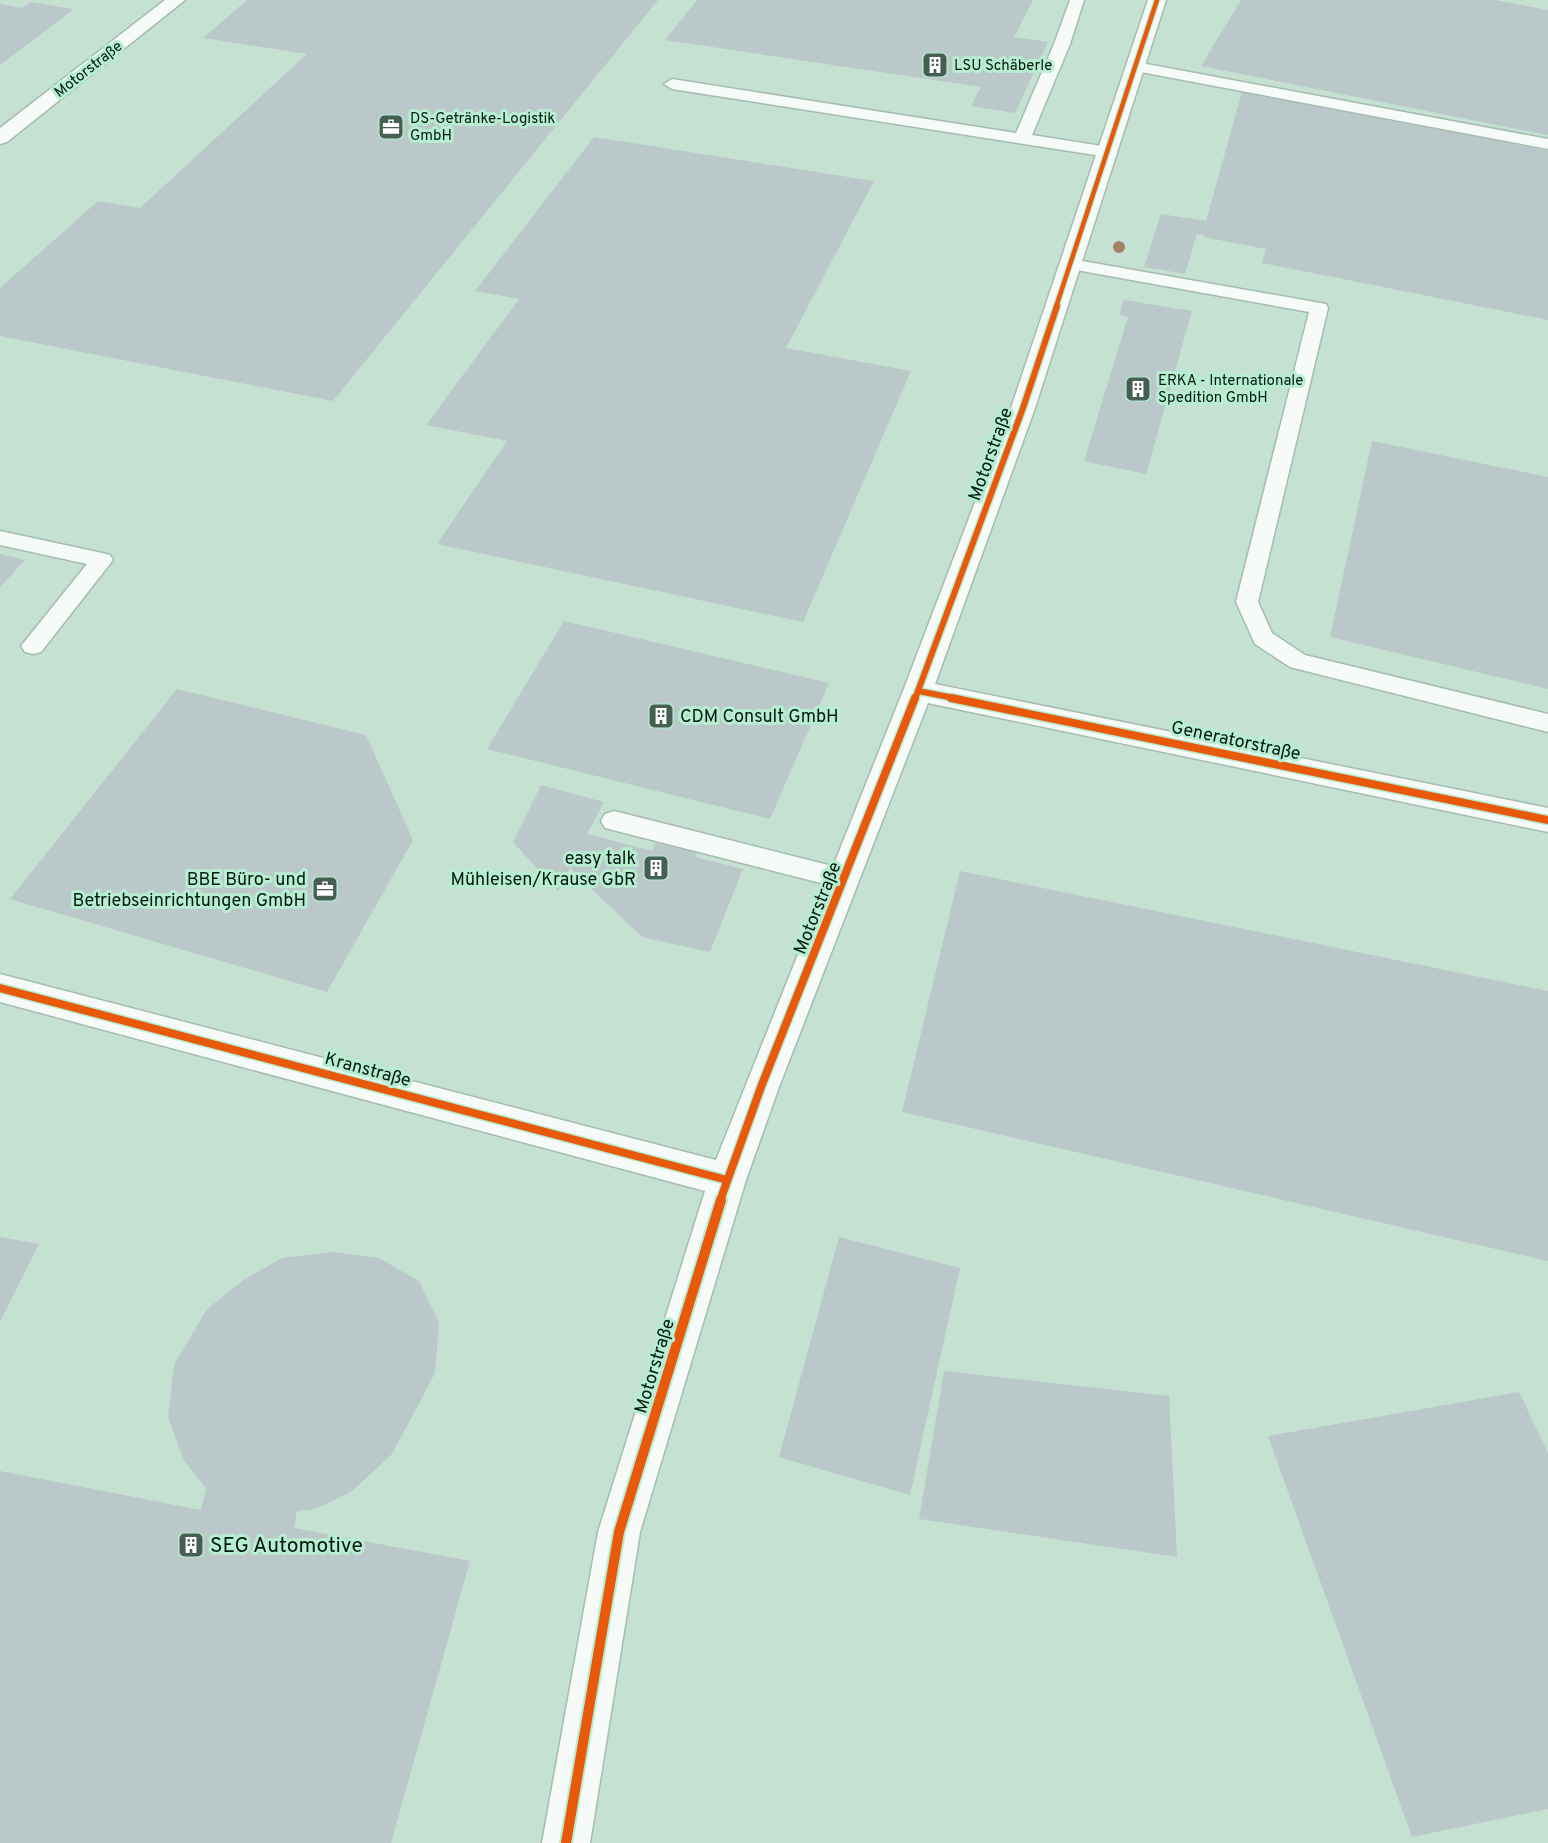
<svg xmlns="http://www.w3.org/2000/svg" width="1548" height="1843" font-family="Overpass,sans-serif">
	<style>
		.building { fill: #bac8ca }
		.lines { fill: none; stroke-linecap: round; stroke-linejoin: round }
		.service-casing { stroke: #a5bcb0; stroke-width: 3 }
		.minor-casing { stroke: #a5bcb0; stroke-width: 3 }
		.service { fill: #f6faf8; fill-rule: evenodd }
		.minor { fill: #f6faf8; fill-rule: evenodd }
		.cycleway-far3-casing { stroke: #b7eed2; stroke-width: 7 }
		.cycleway-far2-casing { stroke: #b7eed2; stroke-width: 9 }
		.cycleway-far1-casing { stroke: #b7eed2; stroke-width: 11 }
		.cycleway-casing { stroke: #b7eed2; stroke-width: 14 }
		.cycleway-far3 { stroke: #e8590c; stroke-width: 4.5 }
		.cycleway-far2 { stroke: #e8590c; stroke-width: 6 }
		.cycleway-far1 { stroke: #e8590c; stroke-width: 8 }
		.cycleway { stroke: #e8590c; stroke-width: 10 }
		.tree { fill: #a18267 }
		.labels { text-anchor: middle; stroke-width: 6; stroke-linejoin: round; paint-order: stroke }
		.far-poi-label { font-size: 15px; fill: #04190f; stroke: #b7eed2; text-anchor: start }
		.far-street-label { font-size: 15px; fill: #04190f; stroke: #b7eed2 }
		.street-label { font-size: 18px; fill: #04190f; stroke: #b7eed2 }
		.poi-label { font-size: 18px; fill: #04190f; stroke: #b7eed2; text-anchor: end }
		.near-poi-label { font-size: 21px; fill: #04190f; stroke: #b7eed2; text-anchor: start }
	</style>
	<rect width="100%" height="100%" fill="#c4e1d2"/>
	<g class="building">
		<path d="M247 0H658L333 401 0 336V288L98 201 140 208 307 54 203 38Z"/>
		<path d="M697 0H1033L1014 37 1048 42 1015 113 971 106 981 87 665 40Z"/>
		<path d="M1241 0H1495L1548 10V135L1201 66Z"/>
		<path d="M30 2 74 9 0 65V4L22 8Z"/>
		<path d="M1243 88 1548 151V320L1262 263 1266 249 1203 237 1204 235 1197 234 1185 274 1144 267 1161 214 1206 221Z"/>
		<path d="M594 137 874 181 786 348 911 371 803 622 437 544 507 441 426 425 519 299 475 291Z"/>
		<path d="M1124 300 1192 311 1146 474 1084 461 1128 317 1119 315Z"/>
		<path d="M1372 441 1548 477V689L1330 637Z"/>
		<path d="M0 554 25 560 0 587Z"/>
		<path d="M564 621 829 683 770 819 487 749Z"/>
		<path d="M177 689 366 735 413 840 327 992 10 899Z"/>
		<path d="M541 785 604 802 587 834 652 851 656 843 697 853 695 857 743 869 710 952 642 937 570 868 558 891 513 842Z"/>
		<path d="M960 871 1548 991V1261L902 1112Z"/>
		<path d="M0 1237 39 1244 0 1322Z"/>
		<path d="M839 1237 960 1268 910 1495 779 1457Z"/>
		<path d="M333 1252 379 1258 419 1281 439 1323 435 1373 392 1454 351 1492 315 1509 297 1511 294 1528 470 1561 391 1843H0V1471L201 1510 206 1488 184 1461 168 1417 174 1365 207 1309 245 1279 282 1258Z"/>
		<path d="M944 1371 1169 1396 1177 1557 919 1519Z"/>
		<path d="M1519 1392 1548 1453V1809L1412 1837 1268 1436Z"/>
	</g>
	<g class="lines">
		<g class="service-casing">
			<g id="service">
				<path d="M1070 0H1084L1070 44 1032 135 1108 147 1116 152 1114 156 1108 157 672 89 664 84 672 79 1016 133 1054 44Z"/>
				<path d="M1136 62 1548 139V149L1130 70 1128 67 1130 64Z"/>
				<path d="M1071 259 1326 304 1328 308 1258 602 1272 633 1305 655 1548 714V732L1290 667 1255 644 1236 602 1309 312 1065 268 1062 264 1065 260Z"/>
				<path d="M0 531 102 553 110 555 113 560 41 652 33 654 25 652 21 646 87 564 0 545Z"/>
				<path d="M614 811 844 869 853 872 857 879 853 886 844 889 605 828 601 821 605 814Z"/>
			</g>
		</g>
		<g class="minor-casing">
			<g id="minor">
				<path d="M165 0H185L7 142 0 144V128Z"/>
				<path d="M1148 0H1166L1035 408 935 684 1548 808V832L928 703 779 1087 746 1180 640 1532 590 1843H542L598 1532 705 1191 0 1002V974L716 1160 903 691 1011 408Z"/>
			</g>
		</g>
		<use href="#service" class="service"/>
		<use href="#minor" class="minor"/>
		<g class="cycleway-far3-casing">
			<path id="cycleway-far3" d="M1056 307 1157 0"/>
		</g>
		<g class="cycleway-far2-casing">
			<g id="cycleway-far2">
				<path d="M918 691 959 699"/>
				<path d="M915 699 1023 408 1057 306"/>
			</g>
		</g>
		<g class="cycleway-far1-casing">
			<g id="cycleway-far1">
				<path d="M951 698 1548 820"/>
				<path d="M0 988 727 1180"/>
				<path d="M720 1201 761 1087 915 698"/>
			</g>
		</g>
		<g class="cycleway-casing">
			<path id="cycleway" d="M566 1843 619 1532 721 1200"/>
		</g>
		<use href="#cycleway-far3" class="cycleway-far3"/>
		<use href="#cycleway-far2" class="cycleway-far2"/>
		<use href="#cycleway-far1" class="cycleway-far1"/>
		<use href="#cycleway" class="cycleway"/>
	</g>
	<circle class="tree" cx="1119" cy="247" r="6"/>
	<defs>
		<g id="building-square" transform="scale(1.35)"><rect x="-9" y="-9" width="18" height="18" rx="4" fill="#475f53" stroke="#b7eed2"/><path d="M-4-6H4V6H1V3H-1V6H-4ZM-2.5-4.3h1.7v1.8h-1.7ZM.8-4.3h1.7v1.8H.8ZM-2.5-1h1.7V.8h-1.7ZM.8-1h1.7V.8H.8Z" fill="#fff"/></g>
		<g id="office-square" transform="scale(1.35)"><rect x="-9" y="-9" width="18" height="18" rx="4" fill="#475f53" stroke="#b7eed2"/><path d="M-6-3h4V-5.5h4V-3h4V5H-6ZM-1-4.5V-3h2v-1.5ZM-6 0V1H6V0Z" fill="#fff"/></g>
	</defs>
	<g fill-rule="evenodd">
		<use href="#building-square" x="935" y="65"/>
		<use href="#office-square" x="391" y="127"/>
		<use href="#building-square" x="1138" y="389"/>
		<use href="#building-square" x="661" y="716"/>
		<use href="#building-square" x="656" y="868"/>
		<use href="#office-square" x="325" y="889"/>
		<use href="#building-square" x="191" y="1545"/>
	</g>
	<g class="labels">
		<g class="far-poi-label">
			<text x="954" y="70">LSU Schäberle</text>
			<text x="410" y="123">DS-Getränke-Logistik<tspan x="410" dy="17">GmbH</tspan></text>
			<text x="1158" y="385">ERKA - Internationale<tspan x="1158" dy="17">Spedition GmbH</tspan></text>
		</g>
		<g class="far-street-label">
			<text transform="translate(88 69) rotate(-38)" y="5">Motorstraße</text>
		</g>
		<g class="street-label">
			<text transform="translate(990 454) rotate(-70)" y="6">Motorstraße</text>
			<text transform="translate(1236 740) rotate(12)" y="6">Generatorstraße</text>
			<text transform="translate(817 908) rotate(-68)" y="6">Motorstraße</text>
			<text transform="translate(368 1069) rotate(15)" y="6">Kranstraße</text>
			<text transform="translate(654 1366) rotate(-73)" y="6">Motorstraße</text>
		</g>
		<g class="poi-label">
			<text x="680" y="722" text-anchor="start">CDM Consult GmbH</text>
			<text x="636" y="864">easy talk<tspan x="636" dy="21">Mühleisen/Krause GbR</tspan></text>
			<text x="306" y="885">BBE Büro- und<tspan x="306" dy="21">Betriebseinrichtungen GmbH</tspan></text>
		</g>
		<g class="near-poi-label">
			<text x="210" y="1552">SEG Automotive</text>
		</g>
	</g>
</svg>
